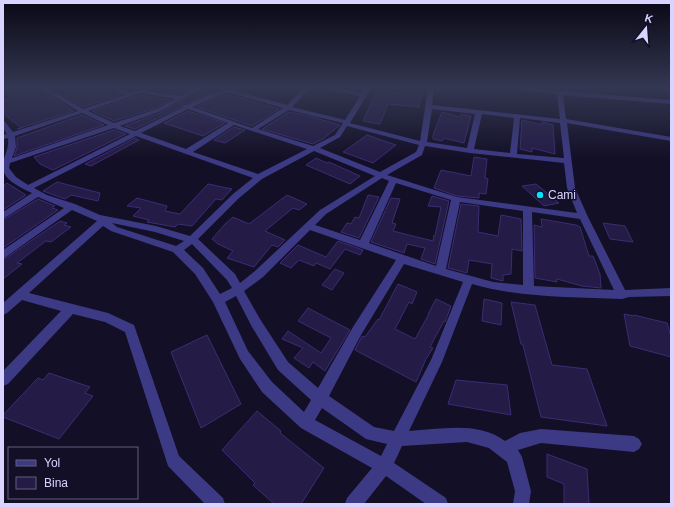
<svg xmlns="http://www.w3.org/2000/svg" width="674" height="507" font-family="Arial,sans-serif">
	<style>
		.building { fill: #241b47; stroke: #3b2d73 }
		.lines { fill: none; stroke-linecap: round; stroke-linejoin: round }
		.minor { fill: #3d3a85; fill-rule: evenodd }
		.poi-dot { fill: #00e5ff; stroke: #130f26; stroke-width: 1.5 }
		.labels { text-anchor: middle; stroke-width: 3; stroke-linejoin: round; paint-order: stroke }
		.poi-label { font-size: 12px; fill: #d9d4ff; stroke: #130f26; text-anchor: start }
	</style>
	<rect width="100%" height="100%" fill="#130f26"/>
	<g class="building">
		<path d="M18 88H40L74 111 17 129 21 128 3 113V100L12 97 6 93Z"/>
		<path d="M51 88H111L121 95 83 107Z"/>
		<path d="M156 88H191L180 94 153 90Z"/>
		<path d="M202 88 216 91 187 104H182V106L135 129 125 126 162 112Z"/>
		<path d="M405 88H423L419 107 388 104 380 124 363 121 377 91 404 94Z"/>
		<path d="M141 95 171 100 156 108 114 121 92 111Z"/>
		<path d="M221 95H230L279 109 252 126 197 107Z"/>
		<path d="M188 111 225 123 203 136 164 123Z"/>
		<path d="M289 112 309 116 340 125 323 139 313 144 262 129Z"/>
		<path d="M442 112 460 117 461 114 471 116 464 143 444 138 442 141 433 139V135Z"/>
		<path d="M82 115 104 125 14 156 17 148V138Z"/>
		<path d="M522 120 542 125V122L553 125 555 154 532 148V152L520 149Z"/>
		<path d="M234 127 245 130 225 143 214 140Z"/>
		<path d="M114 130 126 134 53 170 40 164 34 157Z"/>
		<path d="M367 135 396 145 373 163 343 152Z"/>
		<path d="M135 138 139 140 91 166 85 164Z"/>
		<path d="M474 157 487 159 485 178 488 179 486 194 479 193V198L457 196 434 188 441 170 471 176Z"/>
		<path d="M316 158 327 163 329 162 360 176 350 184 306 165Z"/>
		<path d="M57 182 100 193 98 201 71 195 65 199 43 191Z"/>
		<path d="M7 183 26 195 3 210V186Z"/>
		<path d="M208 184 232 189 222 200 216 199 192 226 178 224 175 227 147 222 149 220 133 216 141 208 127 206 137 198 167 206 165 211 180 214Z"/>
		<path d="M536 184 559 203 544 206 522 186Z"/>
		<path d="M287 195 307 204 299 210 293 208 265 231 285 240 278 247 272 245 254 267 227 258 233 251 218 244 212 239 225 224 233 217 249 224Z"/>
		<path d="M368 195 379 197 359 238 341 232 347 223 351 224 355 217 359 218Z"/>
		<path d="M432 196 449 201 435 264 421 259 425 248 407 244 404 253 371 242 391 198 400 199 392 223 396 224 393 231 433 241 434 235 435 236 441 207 428 206Z"/>
		<path d="M38 199 55 206 52 208 58 210 3 248V220Z"/>
		<path d="M461 204 479 206 478 232 498 236 501 215 521 219 522 251 512 249 511 274 503 275V281L491 278 492 264 469 260 467 273 448 268Z"/>
		<path d="M541 219 576 225 580 227 589 256H593L600 274 601 288 582 286 557 279V282L535 278 534 225 542 227Z"/>
		<path d="M60 221 67 223 64 225 71 227 51 242 46 241 17 263 22 264 3 279V260Z"/>
		<path d="M603 223 625 226 633 242 610 239Z"/>
		<path d="M338 241 363 250 360 255 345 249 330 269 316 263 314 266 299 260 291 268 280 263 298 245 326 257Z"/>
		<path d="M335 269 344 273 332 290 322 285Z"/>
		<path d="M398 284 417 292 412 304 409 302 395 329 415 339 429 314H428L436 299 451 306 445 322 444 321 430 347 433 348 426 359 416 382 355 350 362 336 365 337 378 319 379 320Z"/>
		<path d="M484 299 502 303 501 325 482 321Z"/>
		<path d="M511 302 535 305 552 365 587 369 607 426 541 417 523 345 521 344Z"/>
		<path d="M308 308 350 330 325 371 313 362 309 368 294 358 303 348 282 339 288 331 321 353 331 338 298 321Z"/>
		<path d="M624 314 634 316V315L667 323 671 336V357L630 346Z"/>
		<path d="M207 335 241 404 201 428 171 352Z"/>
		<path d="M49 373 90 387 85 393 93 396 59 439 3 417V415L38 378 43 380Z"/>
		<path d="M456 380 507 385 511 415 448 404Z"/>
		<path d="M257 411 281 431 280 433 324 468 301 504H274L253 485 255 483 222 450Z"/>
		<path d="M547 454 587 469 589 504H564V484L547 477Z"/>
	</g>
	<g class="lines">
		<g class="minor">
			<path d="M7 88H17L3 93V89Z"/>
			<path d="M41 88H48L83 109 125 95 112 88H120L130 93 146 88H155L148 91 180 96 194 88H201L161 111 120 126 135 131 183 107V105H187C204 97 220 88 239 88L235 91 287 105 304 88H310L292 107 345 120 360 96 323 88H336L362 93 365 88H371L350 123 420 141 428 88H434L432 105 560 119 557 94 502 88H528L671 100V104L563 95 566 119 671 137V141L567 123 575 188 588 217 625 290 671 288V296L629 297 622 299C572 297 520 298 472 284L442 362 409 431C440 429 479 421 505 441L520 433 541 429 634 436 639 439 642 444 639 449 634 452 541 443 518 450 522 457 531 491 529 504H513L515 491 507 462 489 448 467 442 402 446 394 463 446 498 448 504H426L386 476 364 504H345L347 498 372 468 301 428 262 392 240 359 213 302 195 274 173 252 111 231 103 226 29 293 108 313 134 325 179 456 223 498 225 504H205L168 466 125 332 105 322 73 314 8 384 3 386V371L61 311 22 300 7 313 3 315V303L97 221 72 210 3 259V250L64 208 38 197 3 219V212L32 193C20 187 0 179 3 163 5 153 9 149 8 138L3 139V135L7 134 3 128V121L5 122 13 132 78 111ZM141 93 175 99 157 109 114 123 88 111ZM230 93 283 108 252 128 193 107 221 94ZM188 109 228 123 186 149 141 133ZM432 109 475 114 467 148 427 142ZM289 110 343 123 335 135 313 146 258 129ZM82 113 108 125 12 158 16 147 15 136ZM482 114 514 118 510 153 474 149ZM520 118 560 123 564 158 517 154ZM234 125 307 149 258 174 193 152ZM347 126 419 145 416 152 380 172 320 148 340 137ZM114 128 130 134 28 185 16 177 9 168 10 163ZM136 136 253 178 233 194 190 236 156 226 100 215 75 204 47 195 34 188ZM425 146 470 153 564 163 567 188 577 213 457 197 387 175 422 155ZM314 151 375 176 320 210 255 271 240 283 235 274 198 239 239 198 262 179ZM382 178 389 181 360 240 315 225 326 214ZM396 183 451 200 436 266 369 243ZM460 202 523 211V285L493 282 446 269ZM532 212 580 219 614 290 534 286ZM112 223 155 232 184 241 176 246 117 227ZM310 230 396 260 353 327 318 388 288 362 260 319 244 291 263 277ZM192 244 227 280 232 288 220 294 203 268 184 250ZM404 264 463 282 431 360 394 431 374 427 329 396 361 335ZM236 296 252 327 278 370 311 400 304 412 272 382 248 351 225 302ZM322 408 366 439 387 444 381 456 315 420Z"/>
		</g>
	</g>
	<linearGradient id="sky" x2="0" y2="1"><stop stop-color="#0a0815"/><stop offset="0.55" stop-color="#333752"/><stop offset="1" stop-color="#333752" stop-opacity="0"/></linearGradient>
	<rect width="674" height="159" fill="url(#sky)"/>
	<circle class="poi-dot" cx="540" cy="195" r="4"/>
	<g class="labels">
		<g class="poi-label">
			<text x="548" y="199">Cami</text>
		</g>
	</g>
	<rect width="674" height="507" fill="none" stroke="#d9d4ff" stroke-width="8"/>
	<rect x="8" y="447" width="130" height="52" fill="#130f26" stroke="#625e7d"/>
	<rect x="16" y="460" width="20" height="6" fill="#3d3a85" stroke="#625e7d"/>
	<text x="44" y="467" font-size="12" fill="#d9d4ff">Yol</text>
	<rect x="16" y="477" width="20" height="12" fill="#241b47" stroke="#625e7d"/>
	<text x="44" y="487" font-size="12" fill="#d9d4ff">Bina</text>
	<g transform="translate(646 28) rotate(17)" stroke="#130f26" stroke-width="3" paint-order="stroke">
	<path d="M0-3L7 15L0 10L-7 15Z" fill="#d9d4ff"/>
	<text y="-6" font-size="11" font-weight="bold" text-anchor="middle" fill="#d9d4ff">K</text>
	</g>
</svg>
